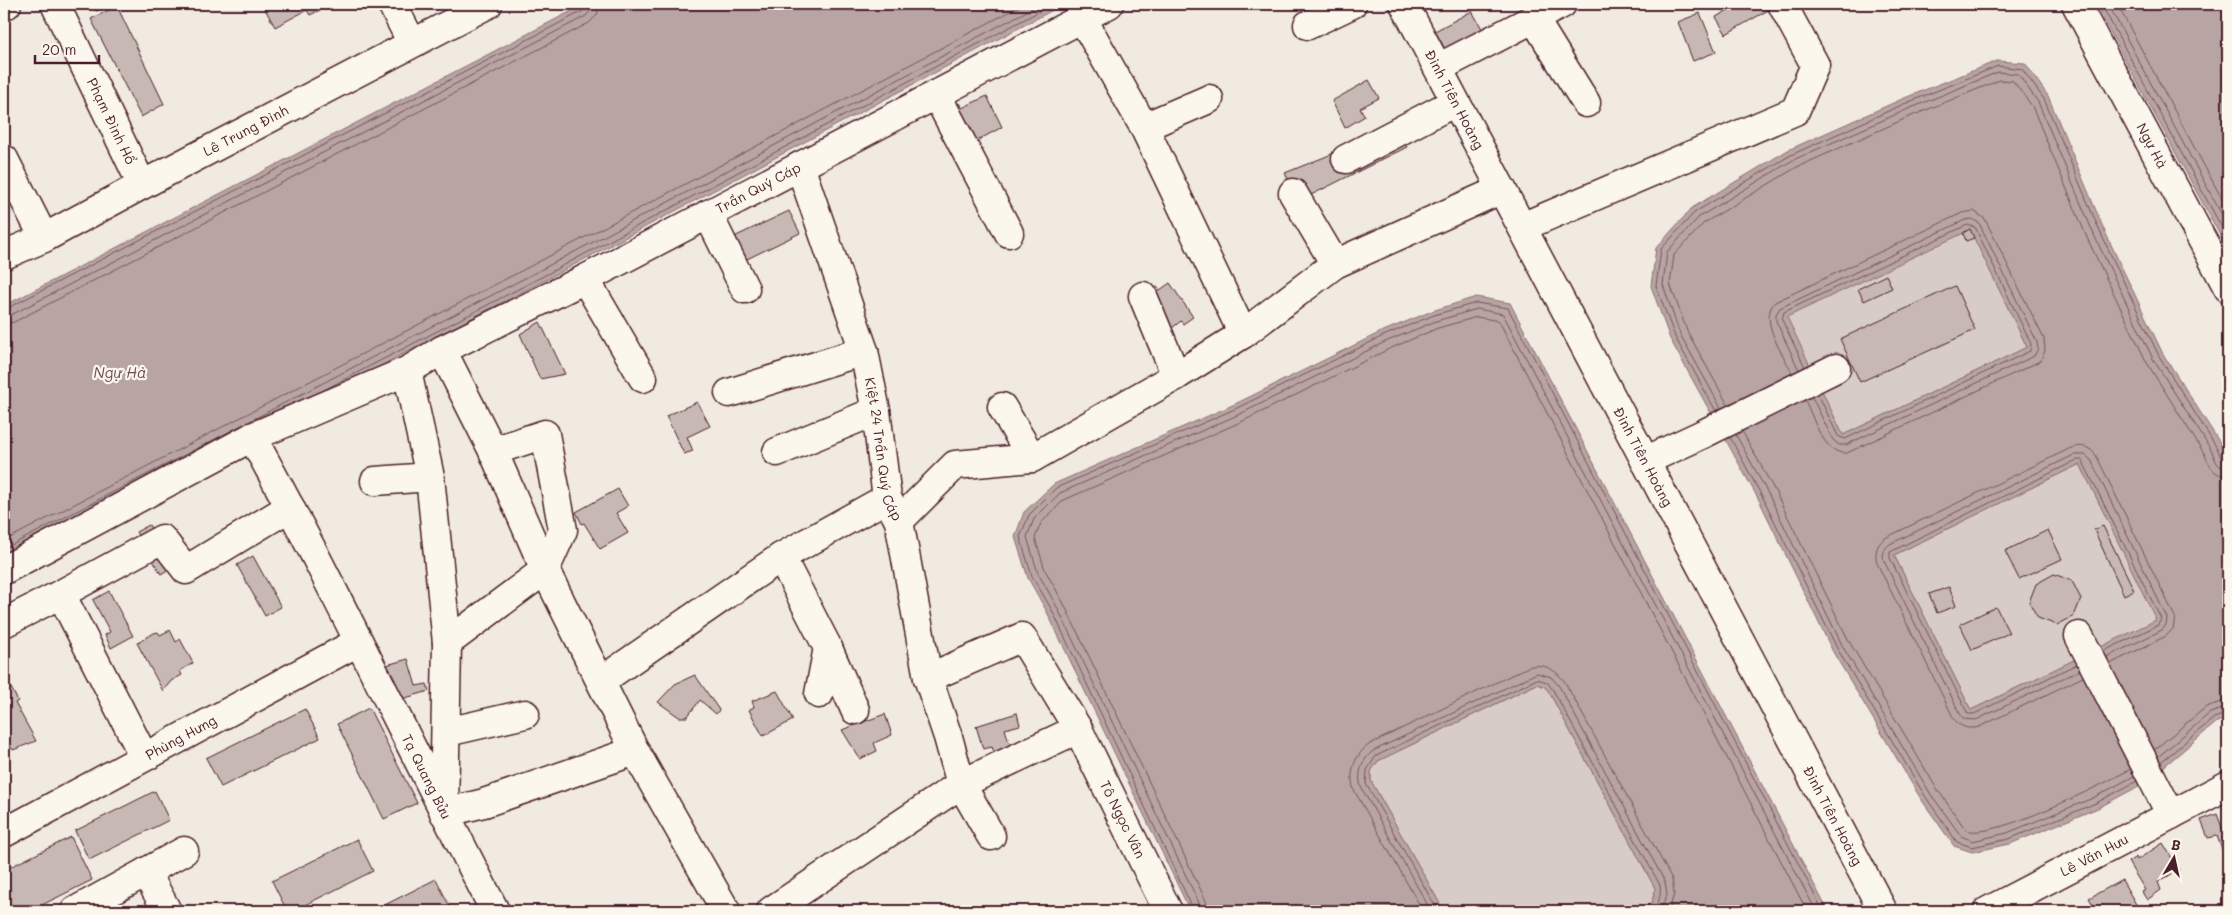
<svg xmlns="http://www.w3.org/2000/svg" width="2232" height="915" font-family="Mali,sans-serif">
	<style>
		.green { fill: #d8ccc6; stroke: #917678 }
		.water { fill: #b8a4a2; stroke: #8c6f72; fill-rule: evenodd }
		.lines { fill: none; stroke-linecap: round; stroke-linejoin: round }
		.shore { stroke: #76545b; stroke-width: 1 }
		.building { fill: #c8b8b3; stroke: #4a1f2b }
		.minor-casing { stroke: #4a1f2b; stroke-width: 31 }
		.major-casing { stroke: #4a1f2b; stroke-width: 31 }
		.minor { stroke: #fbf7ec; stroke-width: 28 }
		.major { stroke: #fbf7ec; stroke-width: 28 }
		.labels { text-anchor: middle; stroke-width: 4.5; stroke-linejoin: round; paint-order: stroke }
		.street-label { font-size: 14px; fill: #4a1f2b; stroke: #fbf7ec }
		.water-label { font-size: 15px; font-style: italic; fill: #704e55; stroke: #fbf7ec }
	</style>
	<rect width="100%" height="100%" fill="#f0eae0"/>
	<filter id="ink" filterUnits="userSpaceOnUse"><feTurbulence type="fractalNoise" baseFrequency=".02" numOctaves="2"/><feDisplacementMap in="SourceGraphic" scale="10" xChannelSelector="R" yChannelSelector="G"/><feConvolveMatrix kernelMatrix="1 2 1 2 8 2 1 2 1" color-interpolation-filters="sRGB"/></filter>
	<g filter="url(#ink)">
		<g class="green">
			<path d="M1970 229 2027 347 1843 435 1786 317Z"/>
			<path d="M2080 464 2157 620 1971 710 1894 555Z"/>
			<path d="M1537 684 1545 687 1549 692 1655 888 1652 903 1638 911H1444L1371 781V771L1378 761Z"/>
		</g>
		<g class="water">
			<path d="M585 4H1064L553 276 4 562V306Z"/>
			<path d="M2095 4H2228V250Z"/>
			<path d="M1997 61 2025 63 2048 96 2105 232 2163 354 2222 446 2228 463V718L2217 722 2143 784 2098 808 2010 844 1972 852 1954 846 1921 799 1833 652 1760 502 1670 339 1651 286 1656 248 1692 208 1788 150 1902 99ZM1970 230 2027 347 1843 435 1787 317ZM2080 464 2156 620 1971 710 1894 555Z"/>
			<path d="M1476 297 1510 303 1828 911H1638L1652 903 1655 888 1549 692 1545 687 1537 684 1378 761 1371 771V781L1444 911H1190L1047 612 1028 578 1015 537 1024 512 1054 484 1235 404 1381 332 1432 311Z"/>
		</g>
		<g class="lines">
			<g class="shore">
				<path d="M2101 4 2228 239"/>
				<path d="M2108 4 2228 226"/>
				<path d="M2117 4 2228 210"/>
				<path d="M4 310 583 11 586 4"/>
				<path d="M4 316 11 315 586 16 591 10 592 4"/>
				<path d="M4 324 14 322 589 23 597 15 600 4"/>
				<path d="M1805 367 1782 320 1784 312 1967 225 1975 227 2031 344 2030 351 1845 439 1838 436 1818 394"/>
				<path d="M1799 370 1776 321V314L1780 308 1965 220 1972 219 1979 223 2037 342 2038 349 2034 356 1846 445H1839L1833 440 1812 397"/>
				<path d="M1792 373C1783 354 1758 319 1775 302L1962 213 1974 211 1985 219 2044 339 2045 351 2040 361 1847 453C1823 455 1814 418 1805 400"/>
				<path d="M320 392 551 272 1053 4"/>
				<path d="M1728 405 1687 331 1670 284 1674 255 1704 223 1797 167 1909 117 2000 80 2013 81 2032 106 2088 240 2147 363 2205 455C2210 467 2214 476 2228 476"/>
				<path d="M1721 408 1680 334 1663 285 1667 252 1699 217 1793 160 1906 110 1998 72 2018 74 2038 102 2095 237 2153 359 2212 451C2215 460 2217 468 2228 469"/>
				<path d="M1716 411 1675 337 1656 286 1661 249 1695 212 1791 155 1904 104 1998 66 2022 69 2044 99 2101 234 2159 356 2217 448 2222 460 2228 463"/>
				<path d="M246 423 548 266 1040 4"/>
				<path d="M1742 431 1776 493 1850 643 1937 789 1966 830C1992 841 2103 784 2131 769"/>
				<path d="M1736 435 1770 497 1843 647 1930 793 1961 836 1973 841 2007 833 2093 798 2134 776"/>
				<path d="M1730 437 1764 500 1838 650 1925 796 1957 842 1972 847 2009 839 2096 803 2137 781"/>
				<path d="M4 541 544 259 1024 4"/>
				<path d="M4 549 242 425"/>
				<path d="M2077 664 1974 714H1968L1890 558V552L2077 460H2082L2161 619 2158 625 2104 651"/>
				<path d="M2080 670 1976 720 1964 719 1960 714 1884 561C1882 554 1884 548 1890 544L2074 455H2085L2091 460 2167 618 2166 625 2162 630 2107 657"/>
				<path d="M2083 677 1979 727C1968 730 1959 727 1953 717L1877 563C1874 552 1877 543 1887 537L2071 448C2082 444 2091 447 2097 457L2175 617 2173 629 2166 636 2110 664"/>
				<path d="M2154 750 2206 707 2228 700"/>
				<path d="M2158 757 2210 713 2228 707"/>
				<path d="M2161 762 2214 718 2228 713"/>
				<path d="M1194 911 1052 610 1032 576 1020 537 1029 515 1056 488 1237 408 1383 336 1434 315 1476 303 1508 308 1823 911"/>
				<path d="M1201 911 1200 905 1057 607 1038 573 1027 537 1034 519 1060 493 1240 414 1385 342 1436 321 1477 309 1503 314 1816 911"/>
				<path d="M1208 911 1206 901 1064 604 1045 570 1035 538 1041 523 1064 500 1243 421 1389 349 1438 328 1477 317 1499 321 1807 911"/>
				<path d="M1423 911 1354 790C1348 773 1355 754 1370 744L1528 667C1544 662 1556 670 1565 682L1672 879 1674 894 1669 911"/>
				<path d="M1431 911 1361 787C1357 773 1362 760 1373 751L1537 673 1551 677 1559 686 1665 882 1667 895 1660 911"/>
				<path d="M1438 911 1366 784 1367 770 1376 756 1537 679 1547 682 1553 690 1660 885C1662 897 1658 906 1648 911"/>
			</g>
		</g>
		<g class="building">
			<path d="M93 4H111L96 11Z"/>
			<path d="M274 4H321L324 8 310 15 307 10 275 27 265 9Z"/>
			<path d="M1739 4H1770L1772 8 1726 34 1716 17Z"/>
			<path d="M117 6 164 104 141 117 91 19Z"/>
			<path d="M1472 11 1485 34 1447 53 1435 31Z"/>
			<path d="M1700 13 1716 52 1693 61 1678 22Z"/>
			<path d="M1369 80 1379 98 1360 108 1365 116 1345 128 1332 101Z"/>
			<path d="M987 96 1002 127 971 144 952 107 959 103 962 108Z"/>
			<path d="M1392 119 1407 147 1299 201 1285 173 1337 152Z"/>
			<path d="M789 211 800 233 743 261 732 238Z"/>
			<path d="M1970 229 1974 238 1966 241 1963 233Z"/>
			<path d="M1886 275 1892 288 1864 301 1858 289Z"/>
			<path d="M1170 283 1193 317 1183 324 1181 321 1172 328 1147 291 1157 287 1160 290Z"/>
			<path d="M1955 286 1975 330 1860 382 1840 339Z"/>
			<path d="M540 322 565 374 540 379 520 334Z"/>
			<path d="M697 402 710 426 687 437 693 451 684 454 666 416Z"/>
			<path d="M618 489 628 506 616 513 628 533 600 549 584 523 582 524 576 512Z"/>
			<path d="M149 525 174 566 161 574 136 532Z"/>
			<path d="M2103 526 2134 590 2124 595 2094 530Z"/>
			<path d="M2048 530 2062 559 2019 579 2005 551Z"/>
			<path d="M253 556 281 607 265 616 237 565Z"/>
			<path d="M2054 574 2072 581 2081 599 2074 616 2057 625 2038 618 2029 602 2036 584Z"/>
			<path d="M1949 587 1956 606 1937 613 1929 594Z"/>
			<path d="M109 591 133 636 111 648 105 635 110 632 93 600Z"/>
			<path d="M1996 607 2009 633 1972 650 1960 624Z"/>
			<path d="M170 630 176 642 180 639 193 663 180 671 182 675 171 681 163 691 137 643 154 633 158 632 160 635Z"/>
			<path d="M408 659 416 686 427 684 429 691 395 701 383 666Z"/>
			<path d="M695 675 719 710 716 714 700 700 687 717H679L658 702 675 684Z"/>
			<path d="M10 686 18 701 15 703 36 741 13 750 4 737V689Z"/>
			<path d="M777 691 793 720 763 736 749 710 754 707 752 701Z"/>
			<path d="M369 708 417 803 384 819 337 724Z"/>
			<path d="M305 709 320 738 221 787 206 758Z"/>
			<path d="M1017 713 1020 725 1005 729 1012 752 996 757 992 747 983 749 976 726Z"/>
			<path d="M885 714 892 735 874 743 877 751 860 759 842 730Z"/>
			<path d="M155 791 169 820 89 860 75 831Z"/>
			<path d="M2217 814 2223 830 2228 827V866L2217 836 2208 838 2201 820Z"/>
			<path d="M71 837 92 880 30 911H4V870Z"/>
			<path d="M357 839 373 871 293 911H287L272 881Z"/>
			<path d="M2163 843 2179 870 2158 882 2161 890 2147 900 2142 892 2145 890 2128 862 2136 857 2137 860Z"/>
			<path d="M436 879 452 911H373Z"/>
			<path d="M2122 880 2137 906 2128 911H2097L2089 898Z"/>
		</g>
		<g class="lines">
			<g class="minor-casing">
				<g id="minor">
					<path id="s1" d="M55 4 142 185"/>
					<path d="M392 4 412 43"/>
					<path id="s2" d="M2076 4 2228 288"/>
					<path d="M4 5 7 4"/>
					<path d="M1082 18 1144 127 1243 334"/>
					<path d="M1308 25 1352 4"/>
					<path d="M1539 27 1586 103"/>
					<path d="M1438 68 1562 4"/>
					<path d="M936 94 1009 233"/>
					<path d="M1144 127 1209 99"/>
					<path d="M4 159 44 238"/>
					<path d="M1346 159 1455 102"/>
					<path id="s3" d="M800 166 864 351 876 411 887 498 899 521 928 678 948 737 961 784 991 836"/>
					<path d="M1293 193 1335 264"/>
					<path d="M708 214 745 289"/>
					<path d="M1522 227 1795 111 1815 65 1782 4"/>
					<path id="s4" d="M4 255 44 238 142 185 488 4"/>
					<path d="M585 279 643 378"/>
					<path d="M1143 296 1176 376"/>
					<path d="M442 350 493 451 545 570 635 751 726 911"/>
					<path d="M407 371 430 477 447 643 444 813 484 803 635 751"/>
					<path d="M729 393 864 351"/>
					<path d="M1002 407 1032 458"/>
					<path id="s5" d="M252 437C338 593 413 754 495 911"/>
					<path d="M777 452 876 411"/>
					<path d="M1645 461 1703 434 1836 368"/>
					<path d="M375 481 430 477"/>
					<path d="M899 521 955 465 1032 458 1176 376 1243 334 1335 264 1502 189"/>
					<path d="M781 557 828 648 855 710"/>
					<path id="s6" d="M4 570 252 437 407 371 442 350 585 279 1109 4"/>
					<path d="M61 594 144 757"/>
					<path d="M4 623 61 594 162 539 186 570 290 507"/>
					<path d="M2079 636 2171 815"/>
					<path d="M447 643 545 570 563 530 545 434 493 451"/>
					<path id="s7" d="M928 678 1022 637 1078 729 1168 911"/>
					<path d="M601 681 781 557 887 498"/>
					<path d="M819 694 828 648"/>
					<path d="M447 732 525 714"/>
					<path id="s8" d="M4 833 358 642"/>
					<path d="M146 872 167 911"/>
					<path d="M75 911 184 851"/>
					<path d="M771 911 961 784 1078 729"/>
					<path id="s9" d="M1988 911 2228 785"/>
				</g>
			</g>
			<g class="major-casing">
				<g id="major">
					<path id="s10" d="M1404 4 1883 911"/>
				</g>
			</g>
			<use href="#minor" class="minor"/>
			<use href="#major" class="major"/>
		</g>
	</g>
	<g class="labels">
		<g class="street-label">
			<text dy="5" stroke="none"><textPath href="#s10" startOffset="108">Đinh Tiên Hoàng</textPath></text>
			<text dy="5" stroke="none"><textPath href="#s1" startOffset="130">Phạm Đình Hổ</textPath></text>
			<text dy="5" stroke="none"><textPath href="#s4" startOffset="272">Lê Trung Đình</textPath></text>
			<text dy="5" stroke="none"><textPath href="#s2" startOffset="161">Ngự Hà</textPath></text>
			<text dy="5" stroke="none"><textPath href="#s6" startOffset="846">Trần Quý Cáp</textPath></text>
			<text dy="5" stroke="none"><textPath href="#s3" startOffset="296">Kiệt 24 Trần Quý Cáp</textPath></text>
			<text dy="5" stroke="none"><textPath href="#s10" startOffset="512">Đinh Tiên Hoàng</textPath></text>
			<text dy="5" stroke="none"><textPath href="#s8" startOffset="201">Phùng Hưng</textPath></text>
			<text dy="5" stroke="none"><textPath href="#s5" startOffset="382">Tạ Quang Bửu</textPath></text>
			<text dy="5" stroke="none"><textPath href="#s10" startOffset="918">Đinh Tiên Hoàng</textPath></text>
			<text dy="5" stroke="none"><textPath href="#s7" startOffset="311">Tô Ngọc Vân</textPath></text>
			<text dy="5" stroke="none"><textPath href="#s9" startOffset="120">Lê Văn Hưu</textPath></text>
		</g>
		<g class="water-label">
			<text x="120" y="378">Ngự Hà</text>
		</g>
	</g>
	<rect width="2232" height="915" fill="none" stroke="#fbf7ec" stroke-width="20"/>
	<rect x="10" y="10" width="2212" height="895" fill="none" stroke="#4a1f2b" stroke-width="2" filter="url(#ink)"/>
	<g transform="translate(2174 858) rotate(9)" stroke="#fbf7ec" stroke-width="4" paint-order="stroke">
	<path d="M0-4L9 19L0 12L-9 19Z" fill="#4a1f2b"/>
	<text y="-8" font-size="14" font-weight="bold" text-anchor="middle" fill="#4a1f2b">B</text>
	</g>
	<path d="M35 55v8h64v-8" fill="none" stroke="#4a1f2b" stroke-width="2.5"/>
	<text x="42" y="55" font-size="15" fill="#4a1f2b" stroke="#fbf7ec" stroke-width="4" paint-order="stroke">20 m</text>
</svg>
